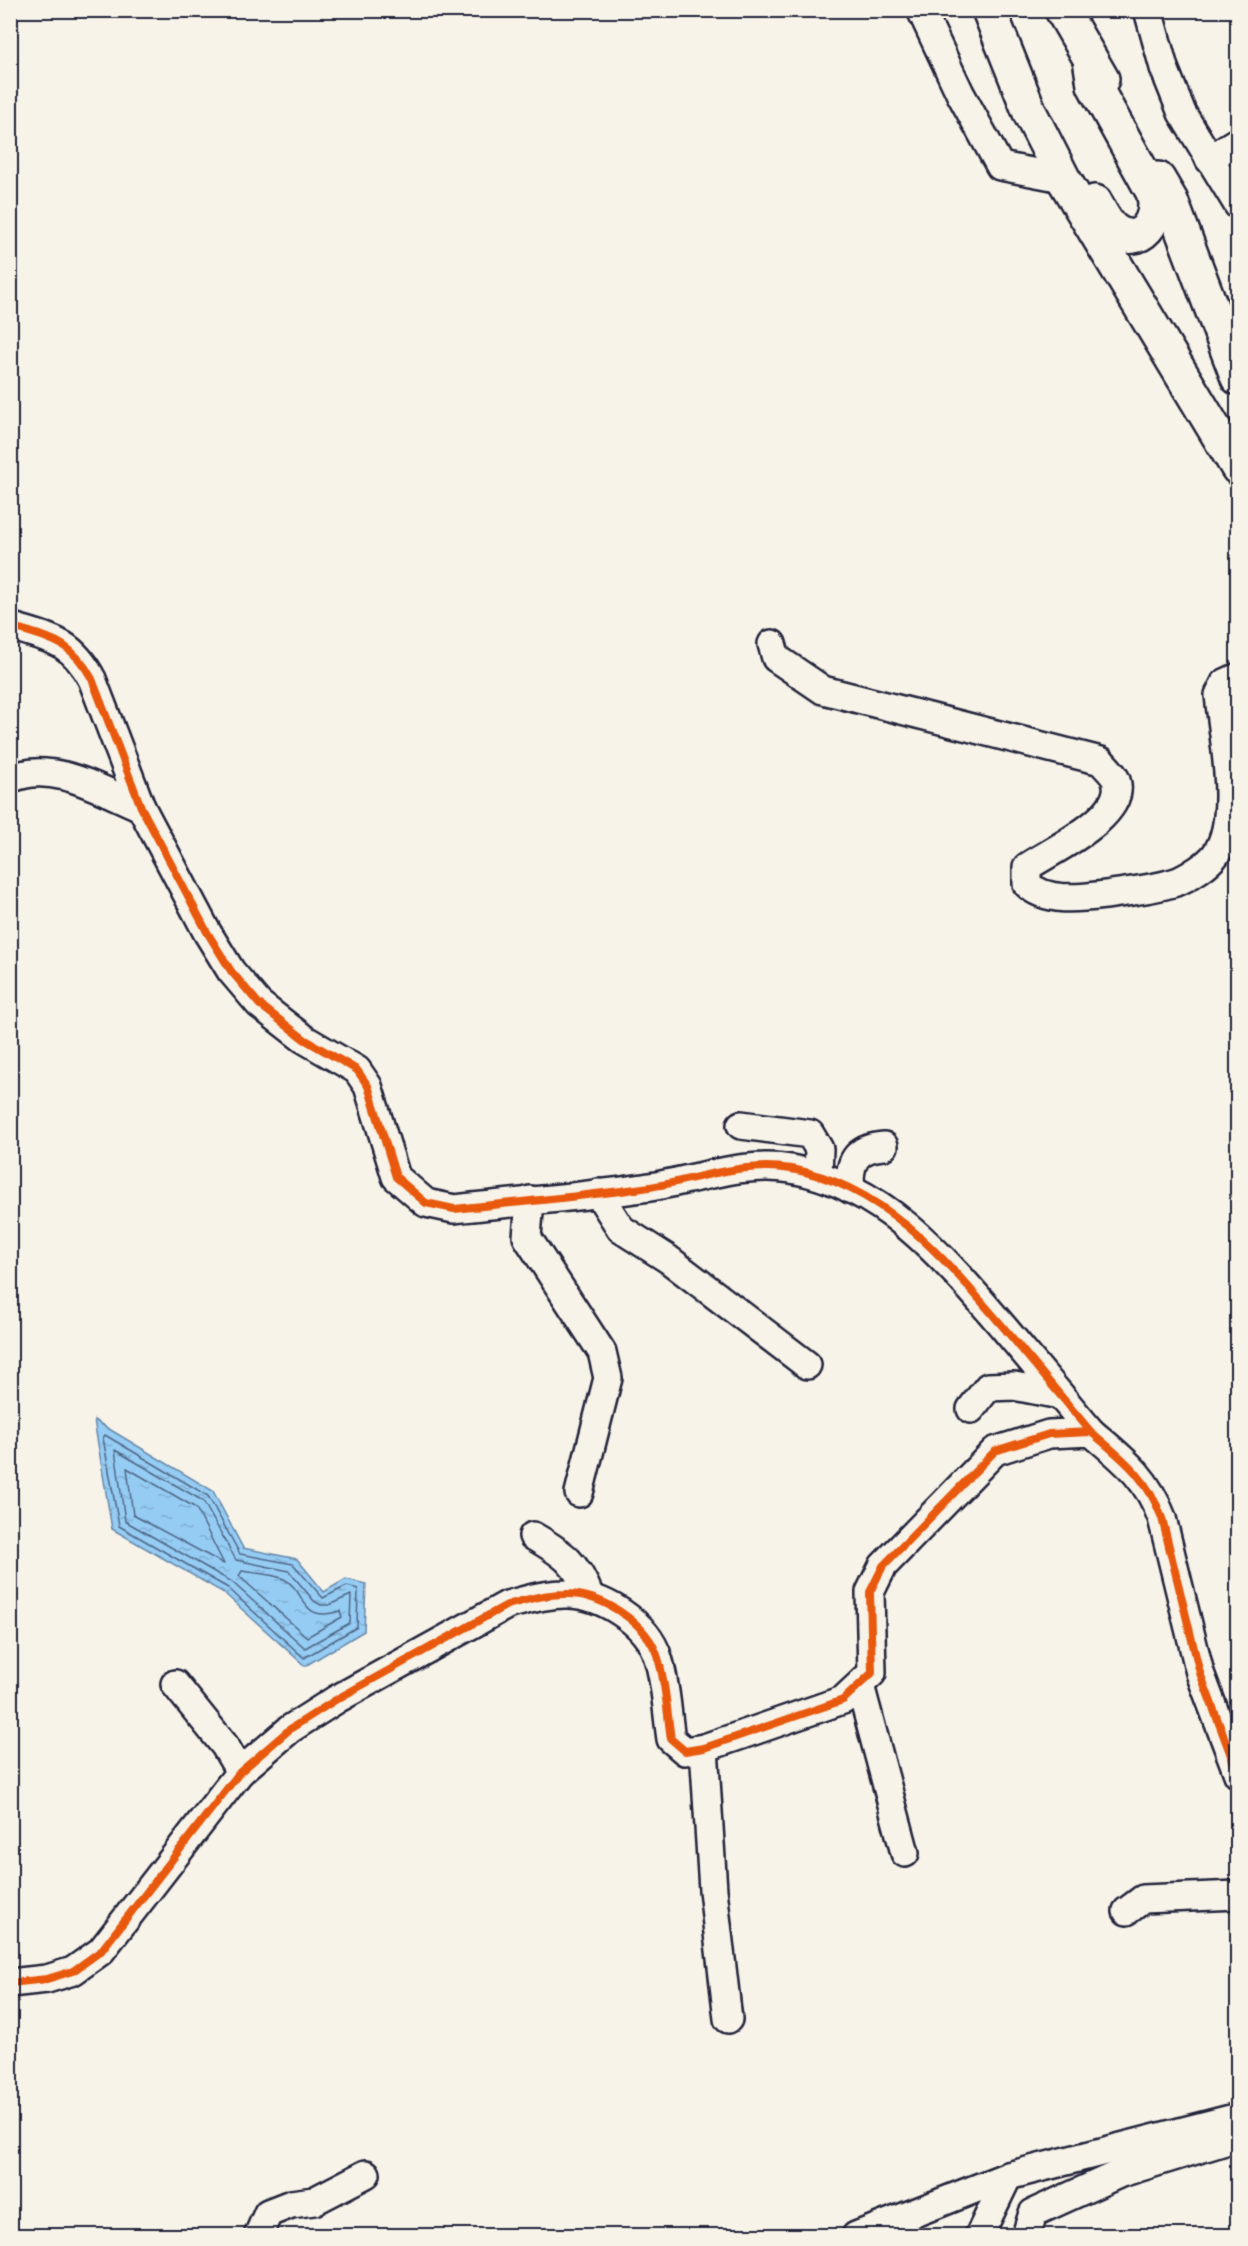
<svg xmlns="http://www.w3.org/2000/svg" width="1248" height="2246" font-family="Mali,sans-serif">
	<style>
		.water { fill: url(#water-ripples); stroke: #6788aa; stroke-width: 1.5 }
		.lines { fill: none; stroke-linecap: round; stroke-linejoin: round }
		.shore { stroke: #506685; stroke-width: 1.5 }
		.minor-casing { stroke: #22223b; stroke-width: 32 }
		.major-casing { stroke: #22223b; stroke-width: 38 }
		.minor { stroke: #f7f3e8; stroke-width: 27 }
		.major { stroke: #f7f3e8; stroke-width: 33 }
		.cycleway-casing { stroke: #f7f3e8; stroke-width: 11 }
		.cycleway { stroke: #e8590c; stroke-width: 8 }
	</style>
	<defs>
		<pattern id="water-ripples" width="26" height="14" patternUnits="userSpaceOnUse" patternTransform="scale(1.5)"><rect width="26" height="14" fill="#95ccf4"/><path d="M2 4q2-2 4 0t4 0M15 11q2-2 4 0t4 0" fill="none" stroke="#80afd2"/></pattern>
	</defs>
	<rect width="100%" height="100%" fill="#f7f3e8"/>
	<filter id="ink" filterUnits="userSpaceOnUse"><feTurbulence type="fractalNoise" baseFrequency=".0167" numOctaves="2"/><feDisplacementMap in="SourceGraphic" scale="12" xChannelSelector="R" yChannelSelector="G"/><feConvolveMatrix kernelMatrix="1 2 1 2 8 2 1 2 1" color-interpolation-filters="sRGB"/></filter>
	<g filter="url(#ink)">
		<path class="water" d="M94 1420 213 1491 243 1548 297 1559 324 1592 346 1579 366 1584 364 1631 305 1666 224 1593 112 1529Z"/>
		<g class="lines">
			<g class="shore">
				<path d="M105 1435 208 1496 240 1554 293 1564 323 1598 347 1586 358 1589 357 1627 304 1658 228 1588 119 1526 103 1438Z"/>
				<path d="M115 1450 203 1501 236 1560 289 1571 314 1601 321 1605H329L351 1595 350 1623 305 1648 232 1582 125 1521Z"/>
				<path d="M127 1468 196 1508 224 1564 133 1515Z"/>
				<path d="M242 1571C254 1573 273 1574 284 1579 308 1592 299 1624 340 1611L342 1617 307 1637 239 1576Z"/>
			</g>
			<g class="minor-casing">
				<g id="minor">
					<path d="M921 10 960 93 1000 166 1063 178"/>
					<path d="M1148 10 1164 68 1182 113 1238 205"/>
					<path d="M1209 159 1238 141"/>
					<path d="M10 626C51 639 71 640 92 679L141 807 207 932 231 971 259 1004 304 1039 357 1070 368 1086 396 1177 426 1203 454 1209C517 1202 580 1197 643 1188 691 1182 742 1160 791 1169 884 1185 946 1260 1004 1328 1033 1363 1062 1397 1091 1432"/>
					<path d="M772 644 776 658 823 690 1101 761C1105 766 1114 774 1116 780 1128 816 1052 850 1027 867V884C1046 903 1082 898 1106 895 1129 891 1157 889 1179 881 1190 876 1209 864 1216 854 1241 818 1223 737 1219 695L1225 683 1238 677"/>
					<path d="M10 779C52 759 102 791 141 807"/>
					<path d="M741 1125 810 1134 819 1149 818 1175"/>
					<path d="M850 1189C849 1162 855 1148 884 1146"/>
					<path d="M598 1193 621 1229 668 1259 807 1365"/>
					<path d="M530 1200 527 1237 602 1352 608 1378 579 1493"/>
					<path d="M971 1409 988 1387 1014 1386 1060 1395"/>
					<path d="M533 1536C564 1554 577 1563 590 1597"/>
					<path d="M175 1684 225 1746 240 1772"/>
					<path d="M860 1685 905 1853"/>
					<path d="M704 1748 713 1890 728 2019"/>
					<path d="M1127 1911 1143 1899 1238 1895"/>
					<path d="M10 1983 47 1979 73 1971 101 1951 240 1772 290 1729 337 1699 507 1605C526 1600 545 1594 565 1594 601 1593 648 1623 658 1658 666 1683 667 1713 671 1739L685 1751 704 1748 843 1700 872 1673 870 1592 883 1566 995 1451 1049 1434 1091 1432C1124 1460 1147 1477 1162 1518L1200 1673 1238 1774"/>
					<path d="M258 2236 268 2213 291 2204 314 2201 366 2174"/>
					<path d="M856 2236 1008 2176 1238 2117"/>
					<path d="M979 2236 1008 2176"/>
					<path d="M1026 2236 1033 2213 1121 2173 1238 2137"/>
				</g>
			</g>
			<g class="major-casing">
				<g id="major">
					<path d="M989 10 1030 113 1063 178 1238 468"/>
					<path d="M1062 10 1102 79"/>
					<path d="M1090 59 1094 85 1153 192C1162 219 1140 250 1114 230 1105 223 1100 211 1095 202"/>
					<path d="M1158 179 1171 201 1238 378"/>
				</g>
			</g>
			<use href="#minor" class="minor"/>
			<use href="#major" class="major"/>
			<g class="cycleway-casing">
				<g id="cycleway">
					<path d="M10 626C51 639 71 640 92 679L141 807 207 932 231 971 259 1004 304 1039 357 1070 368 1086 396 1177 426 1203 454 1209C517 1202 580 1197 643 1188 691 1182 742 1160 791 1169 884 1185 946 1260 1004 1328 1033 1363 1062 1397 1091 1432"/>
					<path d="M10 1983 47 1979 73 1971 101 1951 240 1772 290 1729 337 1699 507 1605C526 1600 545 1594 565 1594 601 1593 648 1623 658 1658 666 1683 667 1713 671 1739L685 1751 704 1748 843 1700 872 1673 870 1592 883 1566 995 1451 1049 1434 1091 1432C1124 1460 1147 1477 1162 1518L1200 1673 1238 1774"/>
				</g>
			</g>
			<use href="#cycleway" class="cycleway"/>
		</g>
	</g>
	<rect width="1248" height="2246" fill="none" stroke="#f7f3e8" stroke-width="36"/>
	<rect x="18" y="18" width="1212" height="2210" fill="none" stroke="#22223b" stroke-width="2" filter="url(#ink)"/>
</svg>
